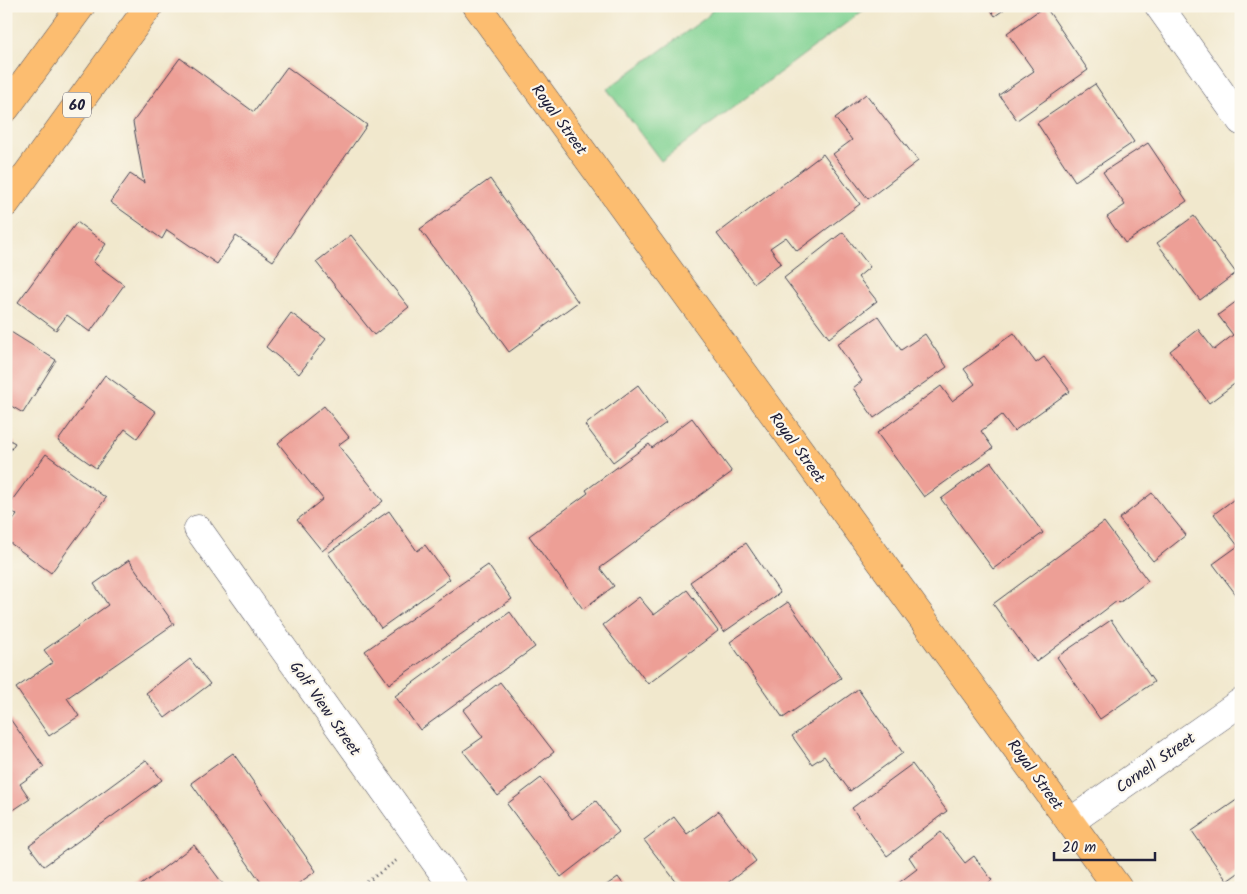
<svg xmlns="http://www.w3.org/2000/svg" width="1247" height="894" font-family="Kalam,sans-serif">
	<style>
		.green { fill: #83d394; stroke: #527a68 }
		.building { fill: #ed9f96 }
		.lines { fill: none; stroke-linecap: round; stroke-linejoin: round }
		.minor-casing { stroke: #414051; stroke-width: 29 }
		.major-casing { stroke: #414051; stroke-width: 29 }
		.highway-casing { stroke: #414051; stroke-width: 29 }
		.path { stroke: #414051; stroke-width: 3; stroke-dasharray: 1 4; stroke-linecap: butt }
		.minor { stroke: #fff; stroke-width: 28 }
		.major { stroke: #fcbd6f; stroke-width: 28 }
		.highway { stroke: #fcbd6f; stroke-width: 28 }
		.labels { text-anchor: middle; stroke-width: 4.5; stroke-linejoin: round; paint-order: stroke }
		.shield { fill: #fbf7ec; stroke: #636270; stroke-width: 1 }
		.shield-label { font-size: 15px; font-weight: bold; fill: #22223b }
		.street-label { font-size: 16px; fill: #22223b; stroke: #fbf7ec }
	</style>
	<rect width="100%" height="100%" fill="#fbf7ec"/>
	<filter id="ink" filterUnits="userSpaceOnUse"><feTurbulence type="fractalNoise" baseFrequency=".02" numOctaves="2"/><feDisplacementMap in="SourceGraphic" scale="10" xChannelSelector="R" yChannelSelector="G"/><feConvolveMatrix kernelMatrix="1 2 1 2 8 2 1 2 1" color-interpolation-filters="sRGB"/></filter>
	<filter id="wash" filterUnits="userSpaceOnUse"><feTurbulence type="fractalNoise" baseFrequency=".0096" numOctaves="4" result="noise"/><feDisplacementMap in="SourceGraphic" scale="20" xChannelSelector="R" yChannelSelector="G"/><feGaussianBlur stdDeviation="1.12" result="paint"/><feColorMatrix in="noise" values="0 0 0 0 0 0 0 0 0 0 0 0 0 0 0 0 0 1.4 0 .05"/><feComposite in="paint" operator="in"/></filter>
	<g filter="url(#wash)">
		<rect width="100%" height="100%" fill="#f1e8cd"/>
		<path class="green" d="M715 6H869L661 161 607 89 707 17Z"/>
		<g id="blocks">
			<g class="building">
				<path d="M988 6H1009L995 16Z"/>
				<path d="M1045 6 1088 70 1017 120 999 95 1034 71 1007 33Z"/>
				<path d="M180 58 254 112 287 67 367 125 273 261 236 236 217 264 167 230 162 239 110 202 130 174 144 183 133 122Z"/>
				<path d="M1095 84 1134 142 1075 181 1037 123Z"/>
				<path d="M866 94 918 161 868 199 833 154 852 140 835 118Z"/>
				<path d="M1148 143 1187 201 1125 243 1107 217 1125 205 1103 172Z"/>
				<path d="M823 154 860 204 797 251 786 237 770 248 781 263 754 283 717 234Z"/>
				<path d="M490 179 578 302 509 352 420 229Z"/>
				<path d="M1194 216 1236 273 1200 300 1157 243Z"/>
				<path d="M77 222 106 244 93 262 124 285 90 332 67 315 56 330 18 302Z"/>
				<path d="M843 232 870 267 858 277 877 301 829 338 784 278Z"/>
				<path d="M351 235 409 307 374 335 316 262Z"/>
				<path d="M1241 298V379L1209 403 1170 351 1198 329 1214 350 1233 335 1218 315Z"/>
				<path d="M291 313 326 339 299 374 266 347Z"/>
				<path d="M878 316 901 350 925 334 947 367 874 418 853 388 862 381 837 344Z"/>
				<path d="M6 329 56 360 23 413 6 403Z"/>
				<path d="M1014 333 1036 363 1044 357 1070 391 1014 431 1002 415 981 431 993 448 924 497 877 433 941 386 952 401 975 384 964 369Z"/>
				<path d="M105 375 156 412 137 438 125 429 96 468 58 441Z"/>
				<path d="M638 385 666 423 613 462 585 425Z"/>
				<path d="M324 406 349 437 338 445 383 501 322 551 297 520 323 499 278 443Z"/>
				<path d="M692 418 732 472 600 568 614 586 583 609 529 536 588 493 586 490 649 444 652 448Z"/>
				<path d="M6 438 15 443 6 457Z"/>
				<path d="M46 454 106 498 51 573 6 540V530L17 515 7 507Z"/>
				<path d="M991 462 1043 533 993 569 941 499Z"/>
				<path d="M1152 493 1186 535 1153 561 1119 519Z"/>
				<path d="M1241 494V601L1213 564 1238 546 1214 514Z"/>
				<path d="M389 511 417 551 425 545 450 579 381 628 328 553Z"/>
				<path d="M1104 522 1148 581 1119 603 1117 601 1036 662 993 604Z"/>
				<path d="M746 543 780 593 724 632 690 582Z"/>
				<path d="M129 560 174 624 67 698 79 716 49 736 16 688 53 662 44 650 108 605 94 584Z"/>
				<path d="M488 565 512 599 389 684 365 651Z"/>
				<path d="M687 590 718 631 648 684 603 625 639 597 654 615Z"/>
				<path d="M788 602 841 678 783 718 730 642Z"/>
				<path d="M510 612 535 647 420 730 395 696Z"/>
				<path d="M1111 620 1154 682 1100 719 1057 657Z"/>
				<path d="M190 659 210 684 165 718 146 693Z"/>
				<path d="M500 682 554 752 498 796 463 751 483 737 463 710Z"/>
				<path d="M858 689 903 753 850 791 824 756 812 764 792 736Z"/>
				<path d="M8 716 44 767 20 784 30 799 6 815V717Z"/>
				<path d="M233 753 316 871 292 888H265L191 783Z"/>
				<path d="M146 760 162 780 44 866 29 846Z"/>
				<path d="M912 764 947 811 887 856 852 808Z"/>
				<path d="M541 778 572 819 596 801 619 832 561 877 507 804Z"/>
				<path d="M1241 797V871L1227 881 1192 831Z"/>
				<path d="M719 811 756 861 721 888H681L644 840 674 817 687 834Z"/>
				<path d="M941 832 965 863 974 856 992 880 982 888H892L917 869 909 857Z"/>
				<path d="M194 845 226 888H137Z"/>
				<path d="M618 877 626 888H602Z"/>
			</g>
		</g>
	</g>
	<g filter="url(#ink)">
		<use href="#blocks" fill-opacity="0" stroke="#414051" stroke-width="1"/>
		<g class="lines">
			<g class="minor-casing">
				<g id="minor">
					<path d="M1159 6 1241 121"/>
					<path d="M198 529 454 888"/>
					<path d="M1070 822 1241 702"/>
				</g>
			</g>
			<g class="major-casing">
				<path id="major" d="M477 6 1118 888"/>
			</g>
			<g class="highway-casing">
				<g id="highway">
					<path d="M6 108 81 6"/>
					<path d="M6 203 149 6"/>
				</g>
			</g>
			<path class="path" d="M359 888 397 860"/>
			<use href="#minor" class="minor"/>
			<use href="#major" class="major"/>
			<use href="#highway" class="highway"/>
		</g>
	</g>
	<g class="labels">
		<rect class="shield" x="63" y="92.5" width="28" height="25" rx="4"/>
		<g class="shield-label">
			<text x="77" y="110">60</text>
		</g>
		<g class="street-label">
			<text transform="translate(560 119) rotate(54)" y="6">Royal Street</text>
			<text transform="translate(798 447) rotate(54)" y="6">Royal Street</text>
			<text transform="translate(326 708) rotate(55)" y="6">Golf View Street</text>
			<text transform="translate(1155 762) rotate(-35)" y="6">Cornell Street</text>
			<text transform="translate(1036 774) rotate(54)" y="6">Royal Street</text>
		</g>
	</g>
	<rect width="1247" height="894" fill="none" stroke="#fbf7ec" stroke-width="25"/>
	<path d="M1054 852v8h101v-8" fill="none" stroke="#22223b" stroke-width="2.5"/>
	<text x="1062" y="852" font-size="15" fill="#22223b" stroke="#fbf7ec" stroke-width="4" paint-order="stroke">20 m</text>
</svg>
